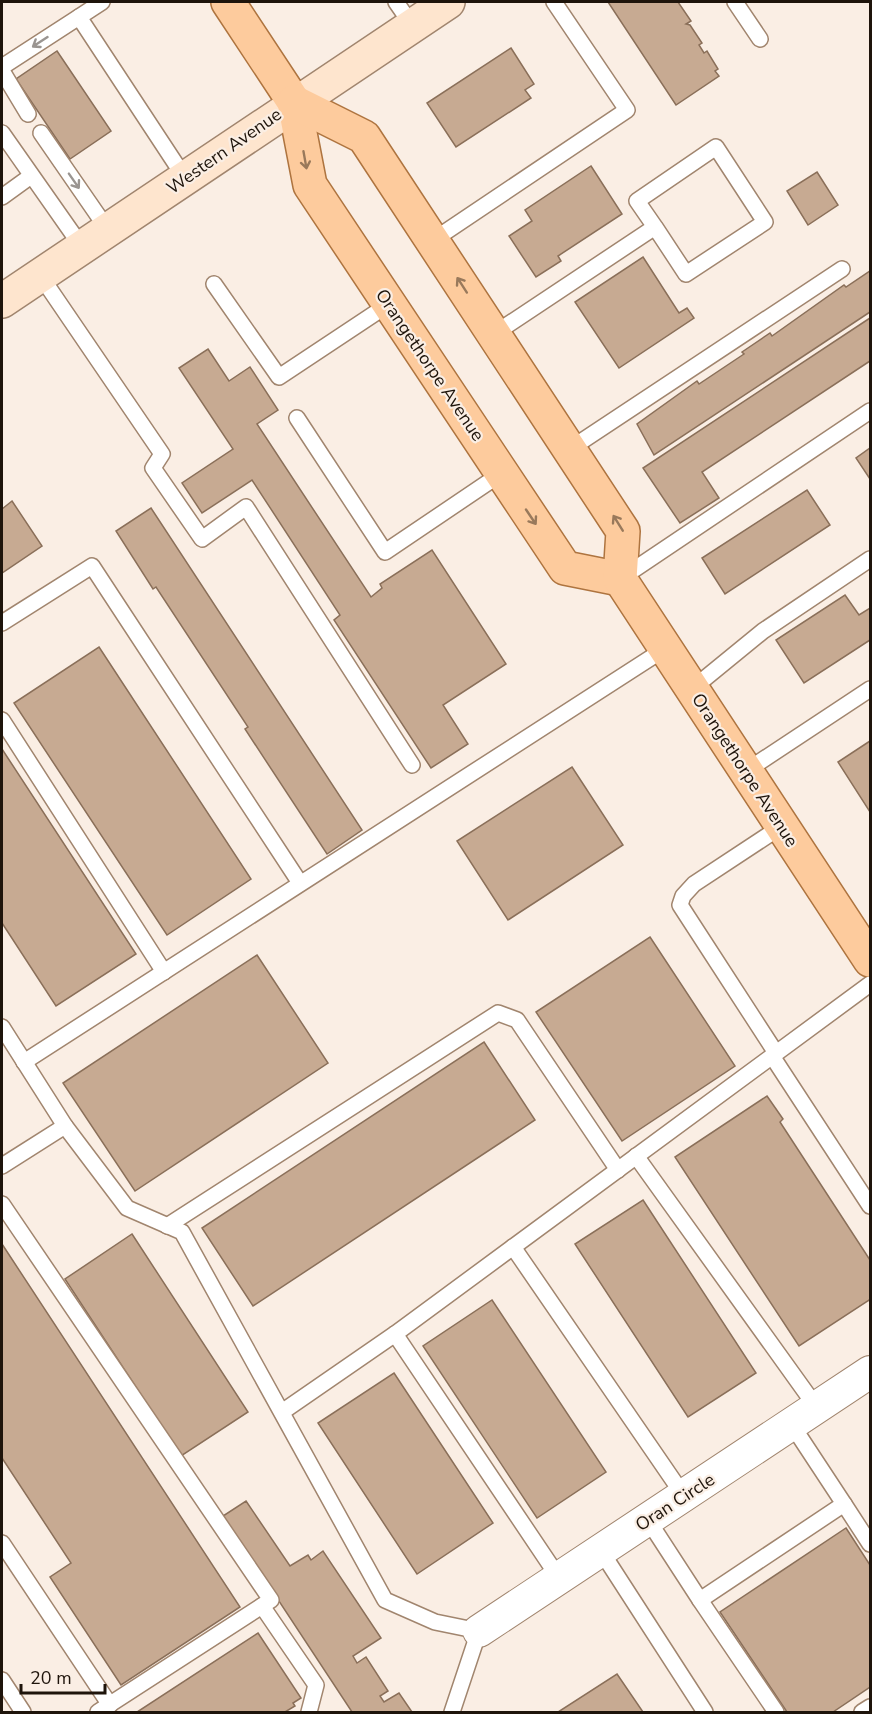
<svg xmlns="http://www.w3.org/2000/svg" width="872" height="1714" font-family="'Nunito Sans',sans-serif">
	<style>
		.building { fill: #c7aa92; stroke: #8a6f59; stroke-width: 1.5 }
		.lines { fill: none; stroke-linecap: round; stroke-linejoin: round }
		.service-casing { stroke: #a1856e; stroke-width: 18 }
		.minor-casing { stroke: #a1856e; stroke-width: 34 }
		.secondary-casing { stroke: #a1856e; stroke-width: 36 }
		.primary-casing { stroke: #ae743f; stroke-width: 36 }
		.service { stroke: #fff; stroke-width: 15 }
		.minor { stroke: #fff; stroke-width: 32 }
		.secondary { stroke: #fee5ce; stroke-width: 33 }
		.primary { stroke: #fdcb9d; stroke-width: 33 }
		.oneway { stroke: #9a9591 }
		.oneway2 { stroke: #99795b }
		.labels { text-anchor: middle; stroke-width: 4.5; stroke-linejoin: round; paint-order: stroke }
		.street-label { font-size: 18px; fill: #1e140b; stroke: #faeee4 }
	</style>
	<rect width="100%" height="100%" fill="#faeee4"/>
	<g class="building">
		<path d="M608 2H678L691 21 686 24 690 25 702 43 699 45 704 53 707 51 718 69 715 71 719 76 676 105Z"/>
		<path d="M511 48 534 84 525 90 531 98 456 147 427 103Z"/>
		<path d="M57 51 111 131 70 159 16 79Z"/>
		<path d="M591 166 622 214 558 256 561 261 536 277 509 236 532 221 525 210Z"/>
		<path d="M817 172 838 205 808 225 787 191Z"/>
		<path d="M643 257 679 313 687 308 694 318 619 368 575 302Z"/>
		<path d="M870 271V312L654 455 637 424 697 381 699 384 744 354 742 352 770 333 772 336 844 285 846 287Z"/>
		<path d="M870 318V361L702 472 719 498 680 523 643 468Z"/>
		<path d="M208 349 229 381 250 367 278 410 257 424 371 597 382 588 380 584 432 550 506 664 443 705 468 744 431 768 334 620 340 615 252 480 202 513 182 483 233 449 179 368Z"/>
		<path d="M870 448V479L856 458Z"/>
		<path d="M807 490 830 525 725 594 702 558Z"/>
		<path d="M12 501 42 546 2 573V509Z"/>
		<path d="M151 508 362 830 327 854 245 729 248 727 156 587 153 589 116 531Z"/>
		<path d="M845 595 859 615 870 608V640L804 683 776 640Z"/>
		<path d="M99 647 251 879 167 935 14 703Z"/>
		<path d="M870 741V812L838 762Z"/>
		<path d="M2 749 136 954 56 1006 2 923Z"/>
		<path d="M572 767 623 845 508 920 457 841Z"/>
		<path d="M650 937 735 1066 622 1141 536 1012Z"/>
		<path d="M257 955 328 1063 135 1191 63 1083Z"/>
		<path d="M484 1042 535 1120 253 1306 202 1228Z"/>
		<path d="M767 1096 783 1119 780 1122 870 1260V1302L869 1300 799 1346 675 1157Z"/>
		<path d="M643 1200 756 1373 688 1417 575 1244Z"/>
		<path d="M132 1234 248 1412 181 1456 65 1279Z"/>
		<path d="M2 1244 240 1607 121 1685 50 1577 71 1563 2 1458Z"/>
		<path d="M492 1300 606 1472 537 1518 423 1346Z"/>
		<path d="M394 1373 493 1523 417 1574 318 1423Z"/>
		<path d="M246 1501 290 1566 308 1555 311 1560 323 1551 381 1638 353 1656 357 1663 366 1657 388 1691 380 1696 384 1702 399 1693 412 1712H352L223 1516Z"/>
		<path d="M846 1528 870 1565V1687L833 1712H787L720 1612Z"/>
		<path d="M258 1633 301 1698 293 1703 295 1706 285 1712H137Z"/>
		<path d="M617 1674 643 1712H558Z"/>
	</g>
	<g class="lines">
		<g class="service-casing">
			<g id="service">
				<path d="M102 2 79 17 185 178"/>
				<path d="M396 2 412 25"/>
				<path d="M735 2 760 39"/>
				<path d="M2 67 79 17"/>
				<path d="M2 71 28 114"/>
				<path d="M2 133 82 247"/>
				<path d="M41 133 108 230"/>
				<path d="M2 197 31 176"/>
				<path d="M432 241 627 110 554 2"/>
				<path d="M40 275 162 454 153 468 202 539 246 507 412 765"/>
				<path d="M214 284 279 377 389 304"/>
				<path d="M494 334 655 227 686 274 765 222 716 147 637 201 655 227"/>
				<path d="M297 418 385 552 502 473"/>
				<path d="M570 449 842 269"/>
				<path d="M620 579 870 411"/>
				<path d="M2 623 92 566 300 883"/>
				<path d="M692 689 763 631 870 559"/>
				<path d="M2 720 164 972"/>
				<path d="M746 771 870 689"/>
				<path d="M2 1027 65 1126 127 1208 182 1232 385 1600 435 1622 479 1631 452 1712"/>
				<path d="M776 1053 680 905 683 896 694 884 782 826"/>
				<path d="M772 1056 870 1206"/>
				<path d="M24 1062 666 648"/>
				<path d="M636 1156 817 1408"/>
				<path d="M2 1166 65 1126"/>
				<path d="M2 1204 271 1600 98 1712"/>
				<path d="M167 1226 498 1013 517 1020 523 1029 618 1170"/>
				<path d="M513 1247 684 1496"/>
				<path d="M395 1334 559 1578"/>
				<path d="M282 1412 395 1334 870 984"/>
				<path d="M844 1504 870 1544"/>
				<path d="M648 1520 700 1600 844 1504 792 1425"/>
				<path d="M2 1543 110 1705"/>
				<path d="M601 1551 705 1712"/>
				<path d="M700 1600 776 1712"/>
				<path d="M262 1606 316 1685 309 1712"/>
				<path d="M2 1680 23 1712"/>
				<path d="M862 1712 870 1707"/>
			</g>
		</g>
		<g class="minor-casing">
			<path id="minor" d="M479 1631 870 1372"/>
		</g>
		<g class="secondary-casing">
			<path id="secondary" d="M2 301 448 2"/>
		</g>
		<g class="primary-casing">
			<g id="primary">
				<path d="M228 2 294 102 310 185 565 568 620 579"/>
				<path d="M294 102 364 137 623 531 620 579 870 960"/>
			</g>
		</g>
		<use href="#service" class="service"/>
		<use href="#minor" class="minor"/>
		<use href="#secondary" class="secondary"/>
		<use href="#primary" class="primary"/>
	</g>
	<defs><path id="oneway-shaft" d="M-6 0H5M1.5-3L5.5 0L1.5 3" fill="none" stroke-width="1.6" stroke-linecap="round" stroke-linejoin="round" transform="scale(1.5)"/></defs>
	<g class="oneway">
		<use href="#oneway-shaft" transform="translate(40 42) rotate(147)"/>
		<use href="#oneway-shaft" transform="translate(74 181) rotate(55)"/>
	</g>
	<g class="oneway2">
		<use href="#oneway-shaft" transform="translate(305 160) rotate(80)"/>
		<use href="#oneway-shaft" transform="translate(462 285) rotate(-123)"/>
		<use href="#oneway-shaft" transform="translate(531 517) rotate(56)"/>
		<use href="#oneway-shaft" transform="translate(618 523) rotate(-122)"/>
	</g>
	<g class="labels">
		<g class="street-label">
			<text transform="translate(224 151) rotate(-35)" y="6">Western Avenue</text>
			<text transform="translate(430 365) rotate(56)" y="6">Orangethorpe Avenue</text>
			<text transform="translate(745 770) rotate(57)" y="6">Orangethorpe Avenue</text>
			<text transform="translate(675 1502) rotate(-33)" y="6">Oran Circle</text>
		</g>
	</g>
	<rect width="872" height="1714" fill="none" stroke="#1e140b" stroke-width="6"/>
	<path d="M21 1684v9h84v-9" fill="none" stroke="#1e140b" stroke-width="3"/>
	<text x="30" y="1684" font-size="18" fill="#1e140b" stroke="#faeee4" stroke-width="4.5" paint-order="stroke">20 m</text>
</svg>
